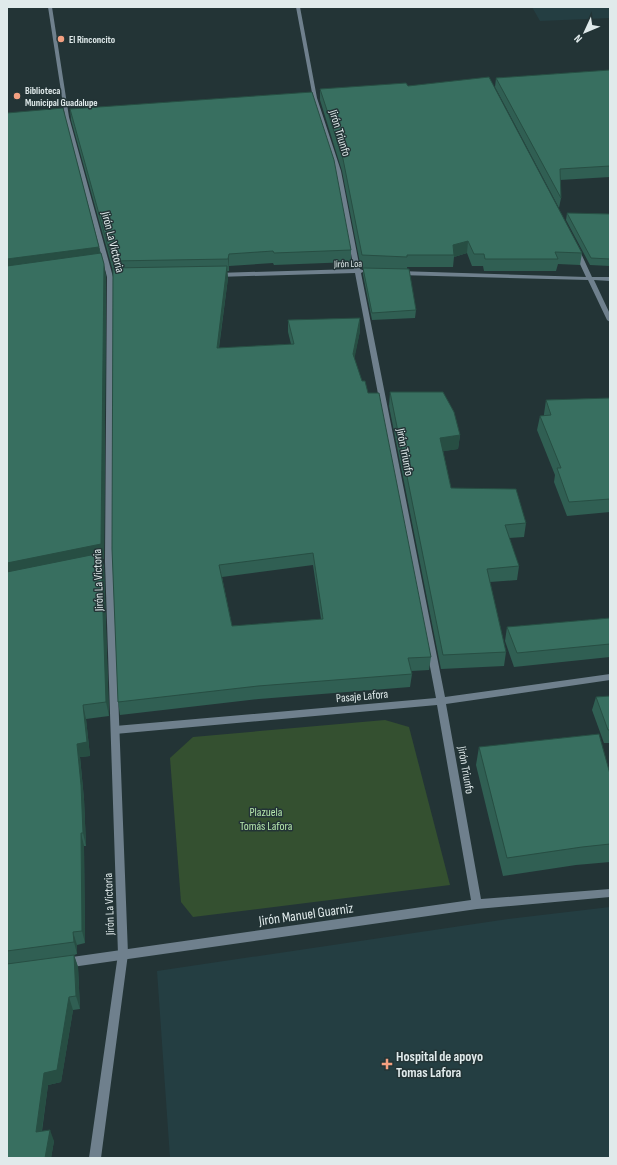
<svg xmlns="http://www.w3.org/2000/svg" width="617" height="1165" font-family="'Sofia Sans Condensed',sans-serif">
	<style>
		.built { fill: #243e42 }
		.green { fill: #345030 }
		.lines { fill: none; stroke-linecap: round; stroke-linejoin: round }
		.minor { fill: #6f808d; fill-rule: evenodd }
		.tertiary { fill: #6f808d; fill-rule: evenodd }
		.wall { fill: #305f53; fill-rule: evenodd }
		.shaded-wall { fill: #274e43 }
		.building { fill: #386f60; stroke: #274e43; fill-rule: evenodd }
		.poi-dot { fill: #f3a081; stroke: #233436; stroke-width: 1.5 }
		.labels { text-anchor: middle; stroke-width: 3; stroke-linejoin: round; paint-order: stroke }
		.far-poi-label { font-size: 10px; font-weight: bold; fill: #e0eaeb; stroke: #233436; text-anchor: start }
		.far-street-label { font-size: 10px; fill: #e0eaeb; stroke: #233436 }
		.street-label { font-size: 12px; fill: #e0eaeb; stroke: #233436 }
		.park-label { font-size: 12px; fill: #b6e7ad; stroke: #233436 }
		.near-street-label { font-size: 14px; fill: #e0eaeb; stroke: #233436 }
		.near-poi-label { font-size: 14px; font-weight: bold; fill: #e0eaeb; stroke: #233436; text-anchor: start }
	</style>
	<rect width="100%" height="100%" fill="#233436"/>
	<g class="built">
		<path d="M532 7H610V18L540 21Z"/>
		<path d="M610 907V1158H170L157 971 508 919Z"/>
	</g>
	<path class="green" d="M385 720 409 727 450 885 193 917 181 902 170 758 193 737Z"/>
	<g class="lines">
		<g class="minor">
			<path d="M296 7H300L317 98 341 171 360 269 365 271 361 273 445 697 610 674V680L446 704 481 899 610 889V897L477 909 65 968 61 966 60 963 61 960 65 958 471 900 437 705 115 734 112 733 111 730 112 727 115 726 436 698 355 273 217 277 214 275 217 273 354 269 335 171 313 98Z"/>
			<path d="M576 247 579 249 592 277H610V281L594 280 610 314V322L607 320 588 280 399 275 396 273 399 271 586 277 573 249Z"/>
		</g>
		<path class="tertiary" d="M48 7H52L69 117 113 277V562L128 954 101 1158H89L118 954 105 562 107 277 65 117Z"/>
	</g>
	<g class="wall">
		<path d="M610 70V177L560 180 561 198 559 208 495 87 496 78Z"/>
		<path d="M408 86 582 253 580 265 558 264 556 271H484L483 266H472L467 253 454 257 453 267H407L416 310 415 318 372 320 363 275V268H361L342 171 320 100V89Z"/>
		<path d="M70 109 351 250V262L274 265 273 263 229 266V271H227L228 278 219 348 291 344 288 332V320L360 318V331L354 358 431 657 429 670 411 671 412 674 410 687 259 699 120 715 118 702 113 271 71 120ZM313 565 321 619 232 626 222 577Z"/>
		<path d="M7 113 99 247 106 277 104 559H102L104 567 109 716 86 719 90 756 80 757 84 799 86 846H84L85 943 77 945V954L74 955 78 967 80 1009 73 1010 61 1082 48 1085 42 1131 54 1141 51 1158H7Z"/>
		<path d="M567 213 610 214V266L590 265 566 220Z"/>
		<path d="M390 392 460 435 458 449 443 451 451 488 526 523 524 537 509 538 519 566 517 580 490 582 506 652 504 666 441 669 389 406Z"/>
		<path d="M610 398V512L567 516 554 482 555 475 537 430 540 416H544V414L546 400Z"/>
		<path d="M610 618V657L514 667 505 641 507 627Z"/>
		<path d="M610 696V743H604L592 710 596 697Z"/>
		<path d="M479 747 610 774V862L576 865 503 876 476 765Z"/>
	</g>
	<g class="shaded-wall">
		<path d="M468 241 467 253 454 257 453 245Z"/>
		<path d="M99 247 101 260 7 272V259Z"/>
		<path d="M229 254V271L228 259Z"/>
		<path d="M104 264 106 277 104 559H102L104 567 109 716 106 702 7 577V563Z"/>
		<path d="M227 266 228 278 217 360V348Z"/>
		<path d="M360 318V331L353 366V354Z"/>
		<path d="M460 435 458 449 439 452 440 438Z"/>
		<path d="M83 705 86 719 90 756 80 757 84 799 86 846 83 833 77 744Z"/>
		<path d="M81 833 84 846 85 943 82 931Z"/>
		<path d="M73 932 77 945V954L74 942Z"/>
		<path d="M74 955 78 967 80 1009 76 996Z"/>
		<path d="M69 997 73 1010 61 1082 48 1085 40 1143 36 1132 44 1073Z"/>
		<path d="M50 1130 54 1141 51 1158H45Z"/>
	</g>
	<g class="building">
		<path d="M610 70V166L560 169 561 198 496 78Z"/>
		<path d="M489 77 582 253 555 252 558 259H485L484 254H474L468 241 453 245 454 255H407V257L362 255 343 159 320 89 406 83 408 86Z"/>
		<path d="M312 92 334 160 351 250 274 253 273 251 229 254 228 259 112 261 70 109Z"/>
		<path d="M63 108 99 247 7 259V113Z"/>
		<path d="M567 213 610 214V259L591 258Z"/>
		<path d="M101 253 104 264 101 544 7 563V266Z"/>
		<path d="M227 266 217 348 294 344 288 320 360 318 353 354 362 381H365L368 393H379L431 657 408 658 412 674 258 686 118 702 112 549 113 268ZM313 553 323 619 232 626 219 565Z"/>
		<path d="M363 268 409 269 416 310 372 313Z"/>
		<path d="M390 392H443L454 412 460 435 440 438 451 488 516 489 526 523 505 525 519 566 487 569 506 652 443 655Z"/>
		<path d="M610 398V499L569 502 557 468H561L540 416 551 415 546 400Z"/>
		<path d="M101 553 106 702 83 705 87 742 77 744 81 785 83 833H81L82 931 73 932 74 942 7 951V572Z"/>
		<path d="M610 618V644L517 653 507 627Z"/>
		<path d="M610 696V730H608L596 697Z"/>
		<path d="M599 734 610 774V844L582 847 507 858 479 747Z"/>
		<path d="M74 955 76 996 69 997 57 1070 44 1073 36 1132 50 1130 45 1158H7V964Z"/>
	</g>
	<g class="poi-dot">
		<circle cx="61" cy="39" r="4"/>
		<circle cx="17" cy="96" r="4"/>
		<path d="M385 1058h4v4h4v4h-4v4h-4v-4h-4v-4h4z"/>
	</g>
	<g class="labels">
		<g class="far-poi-label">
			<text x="69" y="43">El Rinconcito</text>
			<text x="25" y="94">Biblioteca<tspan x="25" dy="12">Municipal Guadalupe</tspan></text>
		</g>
		<g class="far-street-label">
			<text transform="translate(348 263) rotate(-1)" y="4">Jirón Loa</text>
		</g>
		<g class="street-label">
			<text transform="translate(340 133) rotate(73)" y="4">Jirón Triunfo</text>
			<text transform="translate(113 242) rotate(76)" y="4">Jirón La Victoria</text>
			<text transform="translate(405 452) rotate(79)" y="4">Jirón Triunfo</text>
			<text transform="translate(98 580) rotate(-92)" y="4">Jirón La Victoria</text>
			<text transform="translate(362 696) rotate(-5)" y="4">Pasaje Lafora</text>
			<text transform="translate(466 770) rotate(80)" y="4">Jirón Triunfo</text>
			<text transform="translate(109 904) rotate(-92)" y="4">Jirón La Victoria</text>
		</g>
		<g class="park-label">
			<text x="266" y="816">Plazuela<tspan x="266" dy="14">Tomás Lafora</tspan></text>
		</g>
		<g class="near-street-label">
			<text transform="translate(306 914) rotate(-8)" y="5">Jirón Manuel Guarniz</text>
		</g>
		<g class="near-poi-label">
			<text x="396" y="1061">Hospital de apoyo<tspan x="396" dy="16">Tomas Lafora</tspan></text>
		</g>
	</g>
	<rect width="617" height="1165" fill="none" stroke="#e0eaeb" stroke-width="16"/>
	<g transform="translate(585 32) rotate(226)" stroke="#233436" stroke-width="3" paint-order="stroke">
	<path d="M0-3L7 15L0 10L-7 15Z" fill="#e0eaeb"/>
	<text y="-6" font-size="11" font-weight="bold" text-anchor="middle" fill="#e0eaeb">N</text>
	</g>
</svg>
